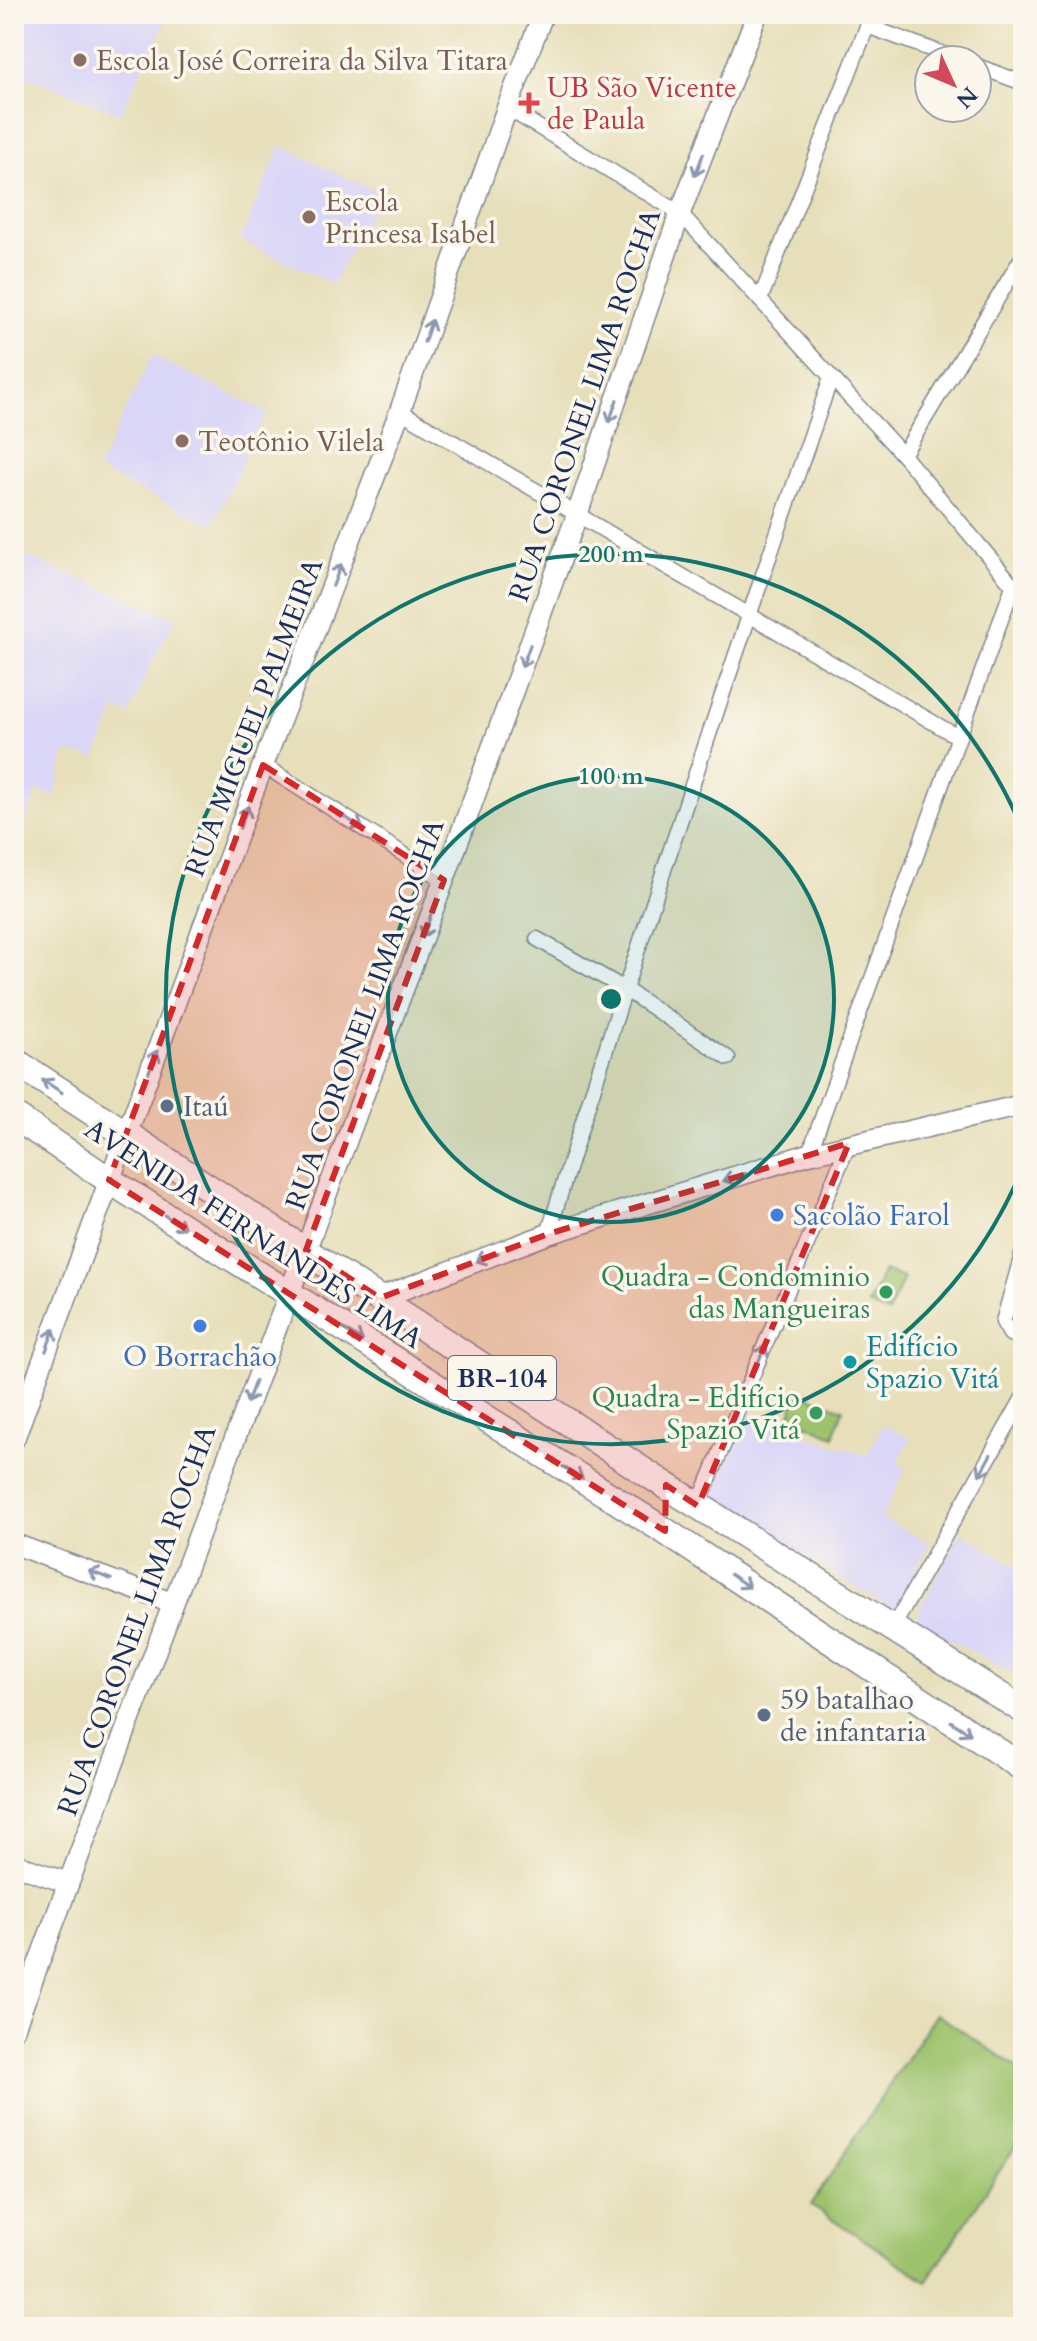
<svg xmlns="http://www.w3.org/2000/svg" width="1037" height="2341" font-family="Cardo,serif">
	<style>
		.built { fill: #dad6f7 }
		.green { fill: #9dc26c; stroke: #5c7865; stroke-width: 2 }
		.lines { fill: none; stroke-linecap: round; stroke-linejoin: round }
		.street-casing { stroke: #81878c; stroke-width: 17 }
		.secondary-casing { stroke: #81878c; stroke-width: 23 }
		.highway-casing { stroke: #81878c; stroke-width: 29 }
		.street { stroke: #fff; stroke-width: 14 }
		.secondary { stroke: #fff; stroke-width: 20 }
		.highway { stroke: #fff; stroke-width: 26 }
		.oneway { stroke: #8d97ae }
		.marked { fill: #d62828; fill-opacity: 0.2; stroke: #d62828; stroke-width: 6; stroke-dasharray: 16 10; stroke-linejoin: round }
		.ring { fill: none; stroke: #0f766e; stroke-width: 4 }
		.education-dot { fill: #8d6e63; stroke: #fbf7ec; stroke-width: 3 }
		.health-dot { fill: #e0444e; stroke: #fbf7ec; stroke-width: 3 }
		.service-dot { fill: #5c6f8a; stroke: #fbf7ec; stroke-width: 3 }
		.shop-dot { fill: #3f7fe0; stroke: #fbf7ec; stroke-width: 3 }
		.leisure-dot { fill: #2e9e5b; stroke: #fbf7ec; stroke-width: 3 }
		.culture-dot { fill: #0f9aa8; stroke: #fbf7ec; stroke-width: 3 }
		.labels { text-anchor: middle; stroke-width: 7; stroke-linejoin: round; paint-order: stroke }
		.shield { fill: #fbf7ec; stroke: #5e6b89; stroke-width: 2 }
		.shield-label { font-size: 26px; font-weight: bold; fill: #1b2f5e }
		.education-label { font-size: 28px; fill: #785e54; stroke: #fbf7ec; text-anchor: start }
		.health-label { font-size: 28px; fill: #be3a42; stroke: #fbf7ec; text-anchor: start }
		.street-label { font-size: 28px; fill: #1b2f5e; stroke: #fbf7ec }
		.service-label { font-size: 28px; fill: #4e5e75; stroke: #fbf7ec; text-anchor: start }
		.shop-label { font-size: 28px; fill: #366cbe; stroke: #fbf7ec; text-anchor: start }
		.leisure-label { font-size: 28px; fill: #27864d; stroke: #fbf7ec; text-anchor: end }
		.culture-label { font-size: 28px; fill: #0d838f; stroke: #fbf7ec; text-anchor: start }
		.centre { fill: #0f766e; stroke: #fbf7ec; stroke-width: 4 }
		.ring-label { font-size: 24px; text-anchor: middle; font-weight: bold; fill: #0f766e; stroke: #fbf7ec; stroke-width: 7; stroke-linejoin: round; paint-order: stroke }
	</style>
	<rect width="100%" height="100%" fill="#fbf7ec"/>
	<filter id="ink" filterUnits="userSpaceOnUse"><feTurbulence type="fractalNoise" baseFrequency=".0125" numOctaves="2"/><feDisplacementMap in="SourceGraphic" scale="16" xChannelSelector="R" yChannelSelector="G"/><feConvolveMatrix kernelMatrix="1 2 1 2 8 2 1 2 1" color-interpolation-filters="sRGB"/></filter>
	<filter id="wash" filterUnits="userSpaceOnUse"><feTurbulence type="fractalNoise" baseFrequency=".006" numOctaves="4" result="noise"/><feDisplacementMap in="SourceGraphic" scale="32" xChannelSelector="R" yChannelSelector="G"/><feGaussianBlur stdDeviation="1.8" result="paint"/><feColorMatrix in="noise" values="0 0 0 0 0 0 0 0 0 0 0 0 0 0 0 0 0 1.4 0 .05"/><feComposite in="paint" operator="in"/></filter>
	<g filter="url(#wash)">
		<rect width="100%" height="100%" fill="#e7dfba"/>
		<g class="built">
			<path d="M31 14H169L120 114 14 71V49Z"/>
			<path d="M281 146 380 194 333 284 240 240Z"/>
			<path d="M152 356 267 412 212 525 97 470Z"/>
			<path d="M14 551 176 619 152 662 129 714 116 709 96 758 65 752 56 796 36 791 20 839 14 836Z"/>
			<path d="M750 1417 867 1456 883 1425 910 1438 897 1464 906 1469 881 1518 930 1543 895 1611 710 1497Z"/>
			<path d="M960 1532 1023 1570V1679L914 1620Z"/>
		</g>
		<g class="green">
			<path d="M884 1271 904 1278 888 1313 868 1305Z"/>
			<path d="M798 1392 843 1409 834 1436 789 1417Z"/>
			<path d="M936 2014 1023 2071V2135L927 2281 811 2205Z"/>
		</g>
	</g>
	<g filter="url(#ink)">
		<g class="lines">
			<g class="street-casing">
				<g id="street">
					<path d="M867 26 960 60"/>
					<path d="M977 66 1023 83"/>
					<path d="M507 108 680 213 903 455 1023 597"/>
					<path d="M760 300 872 14"/>
					<path d="M400 411 958 737"/>
					<path d="M903 455 1023 256"/>
					<path d="M263 765 444 880"/>
					<path d="M537 939 623 988 728 1058"/>
					<path d="M809 1154 1013 586"/>
					<path d="M548 1234C636 947 732 662 831 378"/>
					<path d="M1023 1251 1003 1322 1010 1334 1023 1339"/>
					<path d="M698 1506 849 1143"/>
					<path d="M892 1629 1023 1398"/>
				</g>
			</g>
			<g class="secondary-casing">
				<g id="secondary">
					<path d="M380 1298 548 1234 809 1154 1023 1105"/>
					<path d="M14 1439 263 765 400 411 507 108 543 14"/>
					<path d="M14 1544 172 1603"/>
					<path d="M14 1864 68 1883"/>
					<path d="M14 2029 444 880 577 515 680 213 757 14"/>
				</g>
			</g>
			<g class="highway-casing">
				<g id="highway">
					<path d="M14 1061 651 1476 1023 1710"/>
					<path d="M14 1116 109 1180 665 1531 1023 1768"/>
				</g>
			</g>
			<use href="#street" class="street"/>
			<use href="#secondary" class="secondary"/>
			<use href="#highway" class="highway"/>
		</g>
		<defs><path id="oneway-shaft" d="M-6 0H5M1.5-3L5.5 0L1.5 3" fill="none" stroke-width="1.6" stroke-linecap="round" stroke-linejoin="round" transform="scale(2)"/></defs>
		<g class="oneway">
			<use href="#oneway-shaft" transform="translate(699 165) rotate(111)"/>
			<use href="#oneway-shaft" transform="translate(428 331) rotate(-71)"/>
			<use href="#oneway-shaft" transform="translate(613 411) rotate(109)"/>
			<use href="#oneway-shaft" transform="translate(337 575) rotate(-69)"/>
			<use href="#oneway-shaft" transform="translate(526 656) rotate(110)"/>
			<use href="#oneway-shaft" transform="translate(244 817) rotate(-69)"/>
			<use href="#oneway-shaft" transform="translate(353 822) rotate(32)"/>
			<use href="#oneway-shaft" transform="translate(427 926) rotate(110)"/>
			<use href="#oneway-shaft" transform="translate(153 1061) rotate(-69)"/>
			<use href="#oneway-shaft" transform="translate(52 1086) rotate(-147)"/>
			<use href="#oneway-shaft" transform="translate(734 1177) rotate(163)"/>
			<use href="#oneway-shaft" transform="translate(175 1222) rotate(32)"/>
			<use href="#oneway-shaft" transform="translate(487 1257) rotate(159)"/>
			<use href="#oneway-shaft" transform="translate(353 1335) rotate(32)"/>
			<use href="#oneway-shaft" transform="translate(50 1340) rotate(-70)"/>
			<use href="#oneway-shaft" transform="translate(761 1356) rotate(-67)"/>
			<use href="#oneway-shaft" transform="translate(251 1392) rotate(110)"/>
			<use href="#oneway-shaft" transform="translate(985 1465) rotate(119)"/>
			<use href="#oneway-shaft" transform="translate(573 1473) rotate(32)"/>
			<use href="#oneway-shaft" transform="translate(100 1575) rotate(-159)"/>
			<use href="#oneway-shaft" transform="translate(740 1581) rotate(34)"/>
			<use href="#oneway-shaft" transform="translate(961 1728) rotate(33)"/>
		</g>
	</g>
	<path class="marked" d="M263 765 444 880 306 1250 380 1298 548 1234 849 1143 698 1506 666 1485 665 1531 109 1180Z"/>
	<circle cx="611" cy="999" r="223" fill="#0f766e" fill-opacity=".12"/>
	<g class="ring">
		<circle cx="611" cy="999" r="223"/>
		<path d="M1022 1169A445 445 0 1 1 1022 829"/>
	</g>
	<g class="education-dot">
		<circle cx="80" cy="60" r="8"/>
		<circle cx="309" cy="217" r="8"/>
		<circle cx="182" cy="441" r="8"/>
	</g>
	<path class="health-dot" d="M525 91h8v8h8v8h-8v8h-8v-8h-8v-8h8z"/>
	<g class="service-dot">
		<circle cx="167" cy="1106" r="8"/>
		<circle cx="764" cy="1715" r="8"/>
	</g>
	<g class="shop-dot">
		<circle cx="777" cy="1215" r="8"/>
		<circle cx="200" cy="1326" r="8"/>
	</g>
	<g class="leisure-dot">
		<circle cx="886" cy="1292" r="8"/>
		<circle cx="816" cy="1413" r="8"/>
	</g>
	<circle class="culture-dot" cx="850" cy="1362" r="8"/>
	<g class="labels">
		<rect class="shield" x="448" y="1356" width="108" height="44" rx="6"/>
		<g class="shield-label">
			<text x="502" y="1387">BR-104</text>
		</g>
		<g class="education-label">
			<text x="96" y="70">Escola José Correira da Silva Titara</text>
			<text x="325" y="211">Escola<tspan x="325" dy="32">Princesa Isabel</tspan></text>
			<text x="198" y="451">Teotônio Vilela</text>
		</g>
		<g class="health-label">
			<text x="547" y="97">UB São Vicente<tspan x="547" dy="32">de Paula</tspan></text>
		</g>
		<g class="street-label">
			<text transform="translate(584 405) rotate(-71)" y="10">RUA CORONEL LIMA ROCHA</text>
			<text transform="translate(253 717) rotate(-69)" y="10">RUA MIGUEL PALMEIRA</text>
			<text transform="translate(364 1014) rotate(-70)" y="10">RUA CORONEL LIMA ROCHA</text>
			<text transform="translate(254 1233) rotate(33)" y="10">AVENIDA FERNANDES LIMA</text>
			<text transform="translate(136 1620) rotate(-70)" y="10">RUA CORONEL LIMA ROCHA</text>
		</g>
		<g class="service-label">
			<text x="183" y="1116">Itaú</text>
			<text x="780" y="1709">59 batalhao<tspan x="780" dy="32">de infantaria</tspan></text>
		</g>
		<g class="shop-label">
			<text x="793" y="1225">Sacolão Farol</text>
			<text x="200" y="1366" text-anchor="middle">O Borrachão</text>
		</g>
		<g class="leisure-label">
			<text x="870" y="1286">Quadra - Condominio<tspan x="870" dy="32">das Mangueiras</tspan></text>
			<text x="800" y="1407">Quadra - Edifício<tspan x="800" dy="32">Spazio Vitá</tspan></text>
		</g>
		<g class="culture-label">
			<text x="866" y="1356">Edifício<tspan x="866" dy="32">Spazio Vitá</tspan></text>
		</g>
	</g>
	<circle cx="611" cy="999" r="12" class="centre"/>
	<g class="ring-label">
		<text x="611" y="562">200 m</text>
		<text x="611" y="784">100 m</text>
	</g>
	<rect width="1037" height="2341" fill="none" stroke="#fbf7ec" stroke-width="48"/>
	<g transform="translate(953 84) rotate(134)"><circle r="38" fill="#fbf7ec" stroke="#a1a7b3" stroke-width="2"/>
	<path d="M0-6L14 30L0 20L-14 30Z" fill="#d1495b"/>
	<text y="-12" font-size="22" font-weight="bold" text-anchor="middle" fill="#1b2f5e">N</text>
	</g>
</svg>
